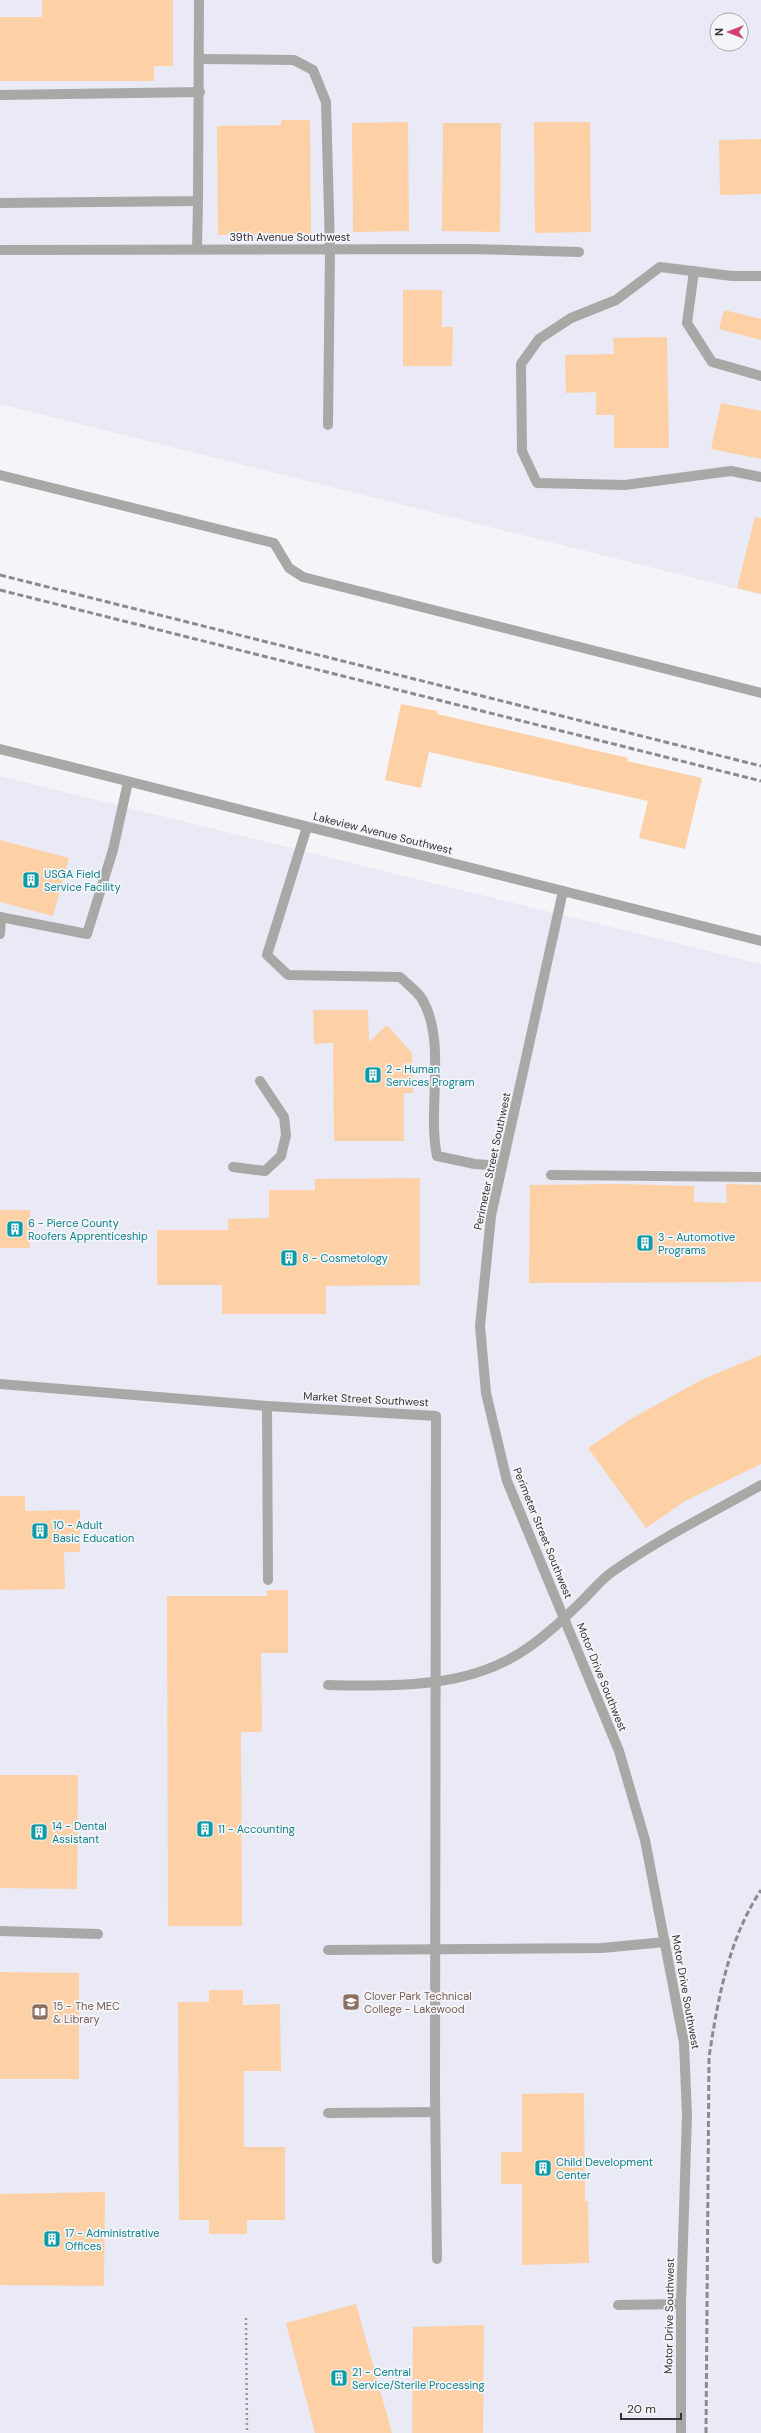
<svg xmlns="http://www.w3.org/2000/svg" width="761" height="2433" font-family="'DM Sans',sans-serif">
	<style>
		.built { fill: #eaeaf6; fill-rule: evenodd }
		.building { fill: #fdd0a5 }
		.lines { fill: none; stroke-linecap: round; stroke-linejoin: round }
		.path { stroke: #969699; stroke-width: 2.5; stroke-dasharray: 2 3; stroke-linecap: butt }
		.minor { stroke: #aaa8a7; stroke-width: 10 }
		.rail { stroke: #8b8b8d; stroke-width: 3; stroke-dasharray: 6 3; stroke-linecap: butt }
		.labels { text-anchor: middle; stroke-width: 3.5; stroke-linejoin: round; paint-order: stroke }
		.street-label { font-size: 11px; fill: #353536; stroke: #f5f5f9 }
		.culture-label { font-size: 11px; fill: #0d838f; stroke: #f5f5f9; text-anchor: start }
		.education-label { font-size: 11px; fill: #785e54; stroke: #f5f5f9; text-anchor: start }
	</style>
	<rect width="100%" height="100%" fill="#f5f5f9"/>
	<g class="built">
		<path d="M0 0H761V595L0 404ZM717 20H741V44H717Z"/>
		<path d="M0 776 761 964V2433H0Z"/>
	</g>
	<g class="building">
		<path d="M42 0H173V66H154V81H0V17H42Z"/>
		<path d="M281 120H310L311 234 218 235 217 126 281 125Z"/>
		<path d="M408 122 409 231 353 232 352 123Z"/>
		<path d="M534 122H590L591 232 535 233Z"/>
		<path d="M443 123H501L500 232 442 231Z"/>
		<path d="M761 139V194L720 195 719 140Z"/>
		<path d="M403 290H442V327H453L452 366H403Z"/>
		<path d="M724 310 761 319V340L719 329Z"/>
		<path d="M667 337 669 448H614V415H596V392L566 393 565 355 614 354 613 338Z"/>
		<path d="M721 403 761 411V459L711 449Z"/>
		<path d="M755 517 761 518V594L737 588Z"/>
		<path d="M401 704 437 711V714L628 758 627 761 702 778 685 849 639 838 648 801 429 752 421 788 385 780Z"/>
		<path d="M0 840 69 858 53 916 0 902Z"/>
		<path d="M313 1010H368L369 1042 387 1025 412 1053 413 1093H404V1141H334L333 1043 314 1044Z"/>
		<path d="M420 1178V1285L326 1286V1314H222V1285H157V1230H228V1219L269 1218V1190H315V1179Z"/>
		<path d="M618 1184 694 1186V1202L727 1203 726 1184 761 1185V1282L529 1283 530 1185Z"/>
		<rect x="0" y="1210" width="30" height="38"/>
		<path d="M761 1355V1464L685 1501 646 1528 588 1448 629 1420 701 1380Z"/>
		<path d="M0 1496H25V1511L80 1510V1552H64L65 1589 0 1590Z"/>
		<path d="M267 1590H288V1653H261L262 1732H241L242 1926H168L167 1596H267Z"/>
		<path d="M0 1775H78L77 1889 0 1888Z"/>
		<path d="M0 1972 79 1973V2079H0Z"/>
		<path d="M209 1990H243V2005L280 2004 281 2071H244V2147H285V2220H247V2234H209V2220H179L178 2002H209Z"/>
		<path d="M584 2093 585 2201H588L589 2263 522 2265V2184H501V2152H522V2094Z"/>
		<path d="M105 2192 104 2286 0 2285V2194Z"/>
		<path d="M356 2304 392 2433H315L286 2323Z"/>
		<path d="M484 2325 483 2433H412L413 2327Z"/>
	</g>
	<g class="lines">
		<path class="path" d="M246 2318 247 2433"/>
		<g class="minor">
			<path d="M200 59 294 60 313 70 326 102 330 249 328 425"/>
			<path d="M0 95 200 92"/>
			<path d="M0 203 198 201 199 0"/>
			<path d="M197 249 198 201"/>
			<path d="M0 250 469 249 579 252"/>
			<path d="M694 271 687 323 712 362 761 376"/>
			<path d="M761 276H732L660 267 616 300 571 318 539 339 521 364 522 451 537 483 625 485 731 471 761 477"/>
			<path d="M0 475 274 543 289 568 303 577 761 693"/>
			<path d="M0 749 761 941"/>
			<path d="M307 827 267 955 288 975 400 977C406 983 417 991 422 999 447 1041 427 1108 437 1156L475 1164 502 1166"/>
			<path d="M563 891 491 1216 480 1326 486 1393 507 1481 619 1751 645 1840 684 2043 687 2115 681 2304V2433"/>
			<path d="M0 917 87 934 113 850 128 782"/>
			<path d="M0 934 1 917"/>
			<path d="M233 1167 265 1171 281 1156 286 1135 284 1117 260 1081"/>
			<path d="M551 1175 761 1177"/>
			<path d="M0 1384 267 1406 436 1416 435 2092 437 2259"/>
			<path d="M267 1406 268 1580"/>
			<path d="M328 1685C397 1686 471 1689 529 1647 549 1633 567 1616 584 1599 593 1590 602 1579 612 1572 659 1539 711 1513 761 1485"/>
			<path d="M0 1931 98 1934"/>
			<path d="M328 1950 602 1948 665 1942"/>
			<path d="M328 2113 435 2112"/>
			<path d="M618 2305 681 2304"/>
		</g>
		<g class="rail">
			<path d="M0 575 761 766"/>
			<path d="M0 590 761 781"/>
			<path d="M706 2433 709 2057C718 1999 728 1940 761 1890"/>
		</g>
	</g>
	<defs>
		<g id="building-square" transform="scale(0.9)"><rect x="-9" y="-9" width="18" height="18" rx="4" fill="#0f9aa8" stroke="#f5f5f9"/><path d="M-4-6H4V6H1V3H-1V6H-4ZM-2.5-4.3h1.7v1.8h-1.7ZM.8-4.3h1.7v1.8H.8ZM-2.5-1h1.7V.8h-1.7ZM.8-1h1.7V.8H.8Z" fill="#fff"/></g>
		<g id="university-square" transform="scale(0.9)"><rect x="-9" y="-9" width="18" height="18" rx="4" fill="#8d6e63" stroke="#f5f5f9"/><path d="M0-5L7-2L0 1L-7-2ZM-4 1L0 2.5L4 1V4Q0 6-4 4Z" fill="#fff"/></g>
		<g id="library-square" transform="scale(0.9)"><rect x="-9" y="-9" width="18" height="18" rx="4" fill="#8d6e63" stroke="#f5f5f9"/><path d="M-6-4Q-3-5.5-.7-3.5V5Q-3 3-6 4ZM6-4Q3-5.5 .7-3.5V5Q3 3 6 4Z" fill="#fff"/></g>
	</defs>
	<g fill-rule="evenodd">
		<use href="#building-square" x="31" y="880"/>
		<use href="#building-square" x="373" y="1075"/>
		<use href="#building-square" x="15" y="1229"/>
		<use href="#building-square" x="645" y="1243"/>
		<use href="#building-square" x="289" y="1258"/>
		<use href="#building-square" x="40" y="1531"/>
		<use href="#building-square" x="205" y="1829"/>
		<use href="#building-square" x="39" y="1832"/>
		<use href="#university-square" x="351" y="2002"/>
		<use href="#library-square" x="40" y="2012"/>
		<use href="#building-square" x="543" y="2168"/>
		<use href="#building-square" x="52" y="2239"/>
		<use href="#building-square" x="339" y="2378"/>
	</g>
	<g class="labels">
		<g class="street-label">
			<text x="290" y="241">39th Avenue Southwest</text>
			<text transform="translate(383 833) rotate(14)" y="4">Lakeview Avenue Southwest</text>
			<text transform="translate(492 1161) rotate(-78)" y="4">Perimeter Street Southwest</text>
			<text transform="translate(366 1399) rotate(3)" y="4">Market Street Southwest</text>
			<text transform="translate(543 1533) rotate(68)" y="4">Perimeter Street Southwest</text>
			<text transform="translate(602 1677) rotate(68)" y="4">Motor Drive Southwest</text>
			<text transform="translate(686 1992) rotate(80)" y="4">Motor Drive Southwest</text>
			<text transform="translate(669 2316) rotate(-89)" y="4">Motor Drive Southwest</text>
		</g>
		<g class="culture-label">
			<text x="44" y="878">USGA Field<tspan x="44" dy="13">Service Facility</tspan></text>
			<text x="386" y="1073">2 - Human<tspan x="386" dy="13">Services Program</tspan></text>
			<text x="28" y="1227">6 - Pierce County<tspan x="28" dy="13">Roofers Apprenticeship</tspan></text>
			<text x="658" y="1241">3 - Automotive<tspan x="658" dy="13">Programs</tspan></text>
			<text x="302" y="1262">8 - Cosmetology</text>
			<text x="53" y="1529">10 - Adult<tspan x="53" dy="13">Basic Education</tspan></text>
			<text x="52" y="1830">14 - Dental<tspan x="52" dy="13">Assistant</tspan></text>
			<text x="218" y="1833">11 - Accounting</text>
			<text x="556" y="2166">Child Development<tspan x="556" dy="13">Center</tspan></text>
			<text x="65" y="2237">17 - Administrative<tspan x="65" dy="13">Offices</tspan></text>
			<text x="352" y="2376">21 - Central<tspan x="352" dy="13">Service/Sterile Processing</tspan></text>
		</g>
		<g class="education-label">
			<text x="364" y="2000">Clover Park Technical<tspan x="364" dy="13">College - Lakewood</tspan></text>
			<text x="53" y="2010">15 - The MEC<tspan x="53" dy="13">&amp; Library</tspan></text>
		</g>
	</g>
	<g transform="translate(729 32) rotate(270)"><circle r="19" fill="#f5f5f9" stroke="#a8a8ab"/>
	<path d="M0-3L7 15L0 10L-7 15Z" fill="#d14472"/>
	<text y="-6" font-size="11" font-weight="bold" text-anchor="middle" fill="#353536">N</text>
	</g>
	<path d="M621 2413v6h60v-6" fill="none" stroke="#353536" stroke-width="2"/>
	<text x="627" y="2413" font-size="12" fill="#353536" stroke="#f5f5f9" stroke-width="3" paint-order="stroke">20 m</text>
</svg>
